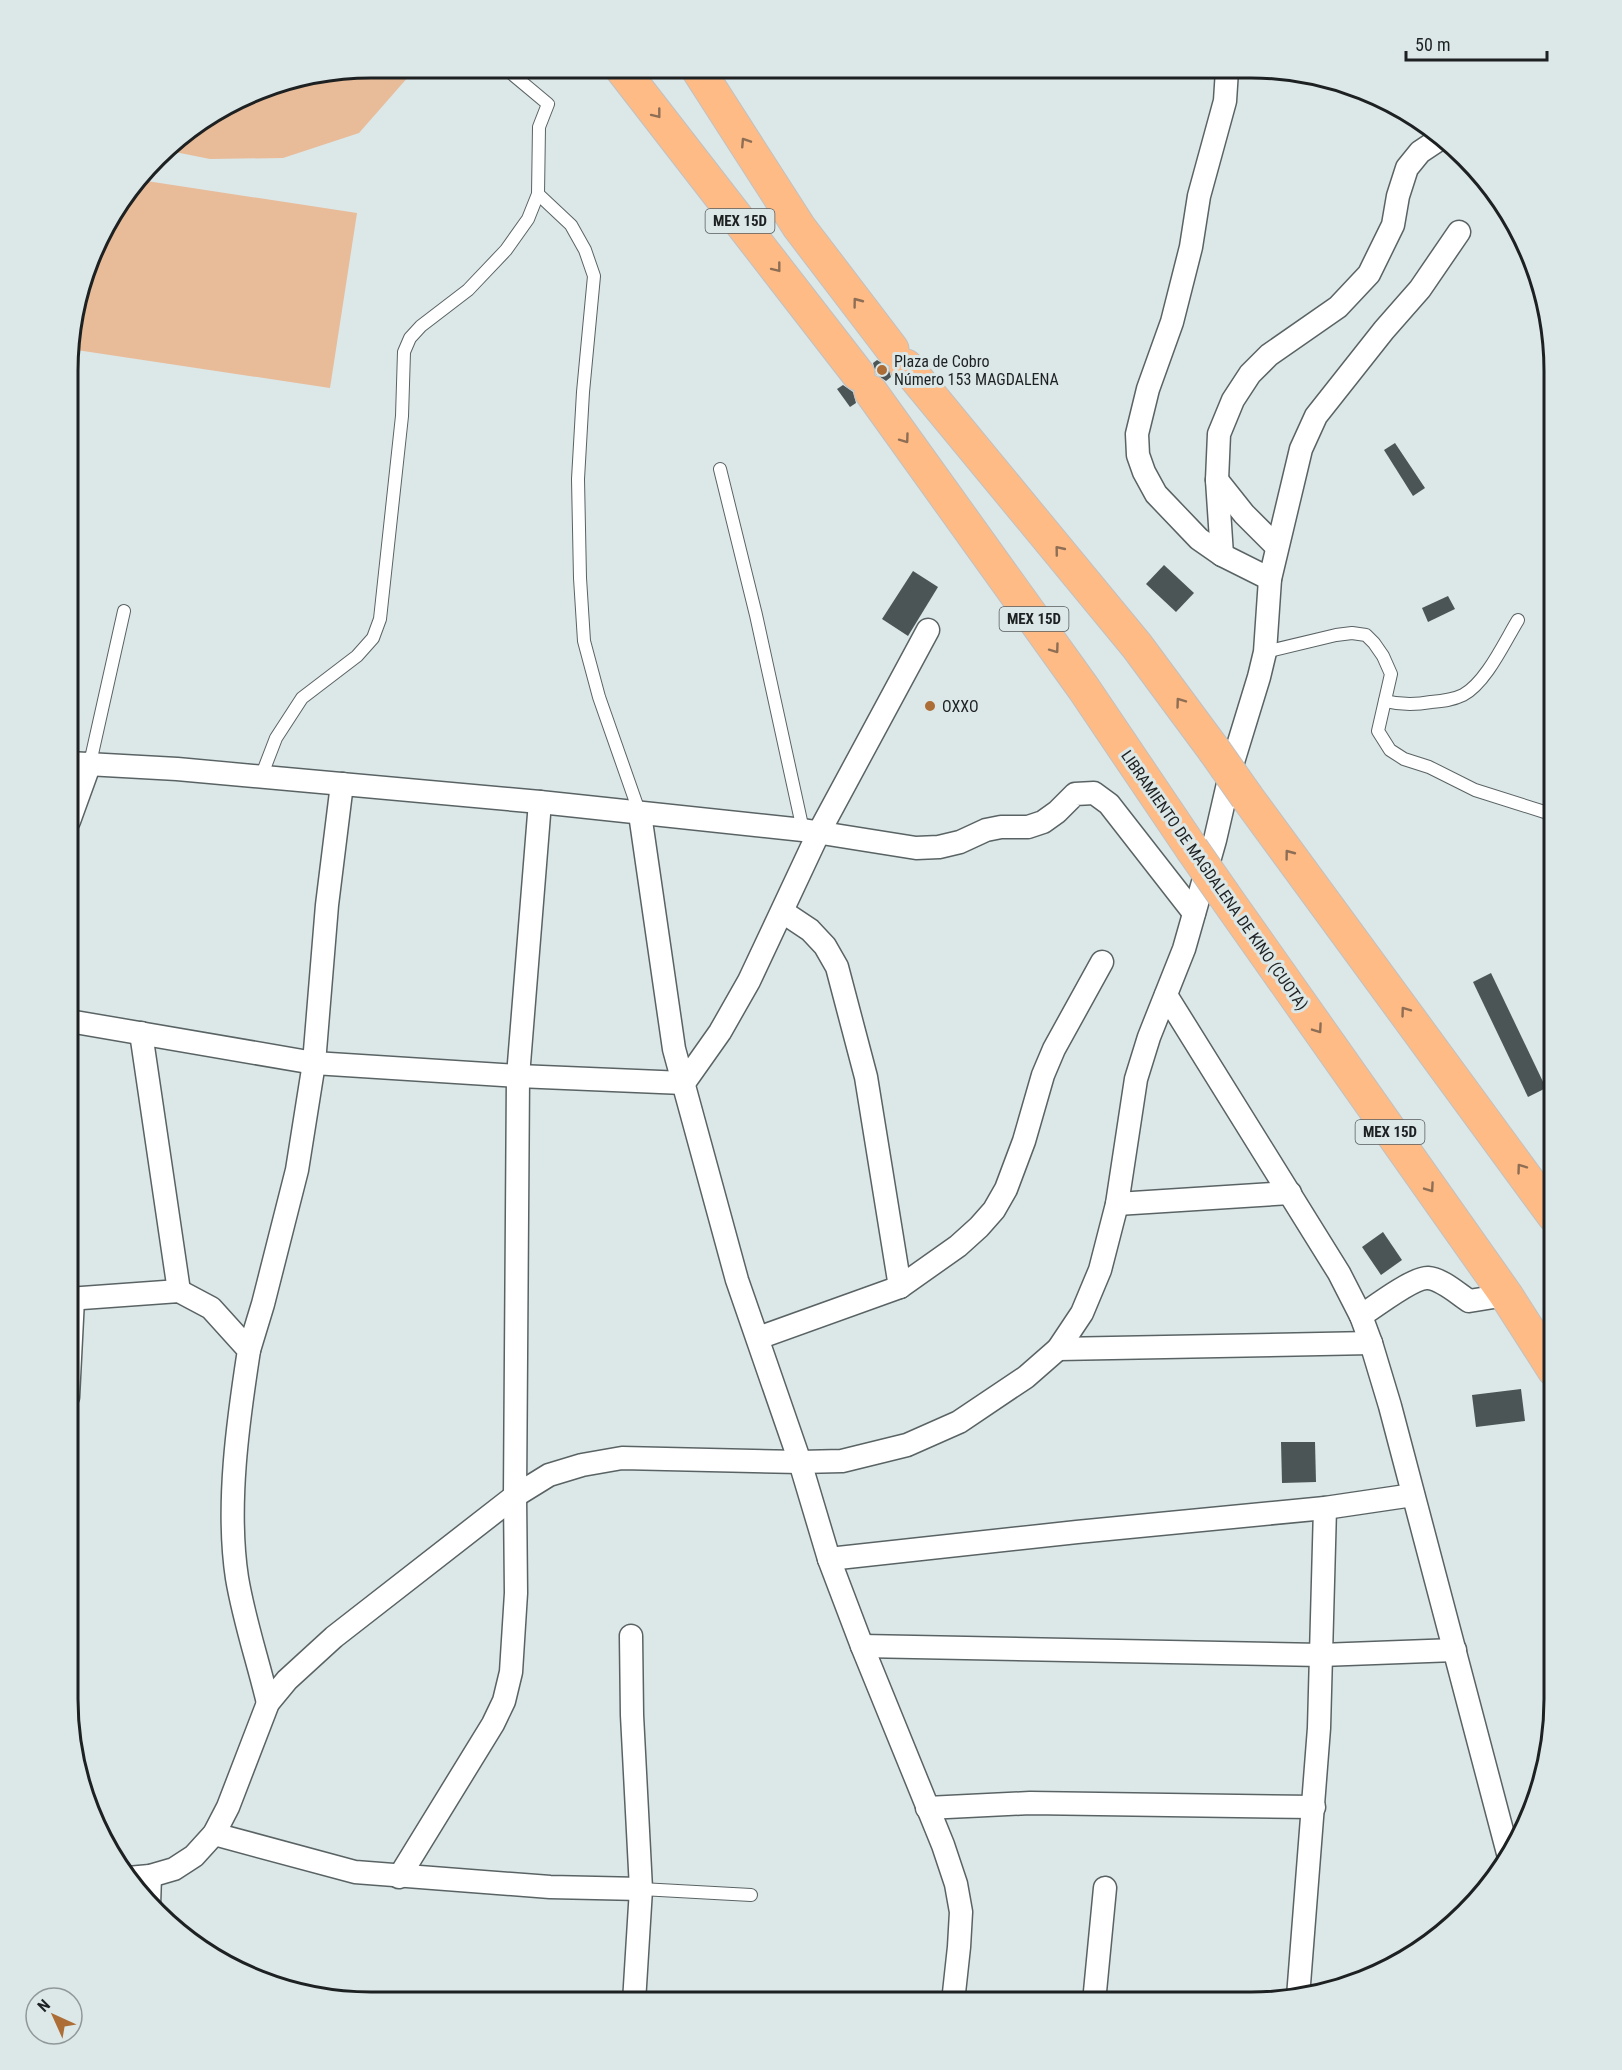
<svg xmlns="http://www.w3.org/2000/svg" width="1622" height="2070" font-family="'Roboto Condensed',sans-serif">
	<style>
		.green { fill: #e8bb99 }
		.building { fill: #4c5556 }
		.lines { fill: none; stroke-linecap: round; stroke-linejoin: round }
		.service-casing { stroke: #5a6364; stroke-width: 14 }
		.minor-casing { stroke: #5a6364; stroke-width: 25 }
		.motorway-casing { stroke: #c0c1c1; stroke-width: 35 }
		.service { stroke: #fff; stroke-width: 12 }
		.minor { stroke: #fff; stroke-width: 22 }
		.motorway { stroke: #febb86; stroke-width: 33 }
		.motorway-bridge-casing { stroke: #c0c1c1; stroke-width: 35; stroke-linecap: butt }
		.motorway-bridge { stroke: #febb86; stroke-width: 33 }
		.oneway { stroke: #8e6e54 }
		.poi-dot { fill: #ad6d36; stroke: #dce7e8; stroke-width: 2 }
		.labels { text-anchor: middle; stroke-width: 6; stroke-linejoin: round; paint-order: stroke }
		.shield { fill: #dce7e8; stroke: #575c5d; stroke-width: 1.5 }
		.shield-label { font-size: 15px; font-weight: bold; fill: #1e2122 }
		.poi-label { font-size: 16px; fill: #1e2122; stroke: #dce7e8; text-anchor: start }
		.street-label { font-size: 16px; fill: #1e2122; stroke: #dce7e8 }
		.rim { fill: none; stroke: #1e2122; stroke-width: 3 }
	</style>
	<rect width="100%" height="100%" fill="#dce7e8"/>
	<g class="green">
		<path d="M371 68H416L359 133 283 158 210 159 165 150 171 143 273 84Z"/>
		<path d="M140 180 357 213 330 388 70 349V331L108 220Z"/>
	</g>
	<g class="building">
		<path d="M877 360 888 367 891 377 886 381 876 374 873 363Z"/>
		<path d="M843 385 853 392 856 403 850 407 837 389Z"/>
		<path d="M1395 443 1425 488 1413 496 1384 450Z"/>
		<path d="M1164 565 1194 593 1176 612 1146 584Z"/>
		<path d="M913 571 938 587 908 636 882 619Z"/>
		<path d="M1448 596 1455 609 1428 622 1422 608Z"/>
		<path d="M1491 973 1546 1088 1528 1097 1473 982Z"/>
		<path d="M1383 1232 1402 1260 1381 1275 1362 1247Z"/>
		<path d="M1521 1389 1525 1421 1476 1427 1472 1395Z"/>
		<path d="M1281 1442H1315L1316 1482 1282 1483Z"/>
	</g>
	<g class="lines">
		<g class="service-casing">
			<g id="service">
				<path d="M538 194 571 225 585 250 594 276 583 392 578 479 580 578 584 641 599 697 640 814"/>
				<path d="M720 469 756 615 803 830"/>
				<path d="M1265 652 1336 635 1352 633 1366 635 1374 643 1383 656 1391 674 1378 731 1390 750 1404 759 1429 767 1475 790 1554 815"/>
				<path d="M1385 701C1401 705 1415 705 1431 702 1442 701 1453 700 1463 695 1486 683 1505 641 1518 620"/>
				<path d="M90 763 124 611"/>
				<path d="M261 777 276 738 302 698 357 656 373 638 380 619 402 416 404 352 410 338 421 326 468 290 506 250 528 219 538 194 539 127 548 104 505 68"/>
				<path d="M641 1889 751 1895"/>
			</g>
		</g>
		<g class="minor-casing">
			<g id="minor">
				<path d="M1227 70 1225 101 1199 196 1191 247 1172 322 1148 389 1137 434 1138 455 1144 472 1156 494 1199 539 1222 555 1270 579"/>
				<path d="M1217 480 1244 514 1277 547"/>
				<path d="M1222 555 1217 480 1219 434 1233 400 1250 374 1269 355 1338 307 1369 274 1393 225 1398 196 1407 168 1420 152 1441 138"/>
				<path d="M69 763 177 769 540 802 803 830 916 848 939 847 960 842 986 830 1001 827H1028L1043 822 1057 812 1075 794 1094 793 1109 804 1194 913"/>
				<path d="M640 814 674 1049 737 1280 800 1462 829 1559 862 1646 943 1845 956 1884 961 1912 959 1947 953 2002"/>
				<path d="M69 821 90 763"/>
				<path d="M783 912 810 930 825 946 837 967 866 1077 900 1287"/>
				<path d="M1166 995 1339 1273 1361 1316 1371 1343 1390 1406 1509 1857"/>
				<path d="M69 1021 314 1063 518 1076 684 1083 720 1032 749 981 818 834 928 630"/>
				<path d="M141 1033 179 1291"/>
				<path d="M1117 1204 1290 1193"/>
				<path d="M68 1299 179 1291 211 1308 249 1350C238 1421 226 1506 237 1578 244 1620 258 1661 268 1703"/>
				<path d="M1361 1316C1374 1307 1414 1277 1428 1278 1442 1279 1457 1293 1469 1301L1506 1295"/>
				<path d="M758 1338 900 1287 958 1246 979 1227 994 1210 1006 1189 1024 1141 1043 1075 1054 1049 1102 962"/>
				<path d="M1058 1349 1371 1343"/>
				<path d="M249 1350 263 1304 297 1170 314 1063 327 905 342 784"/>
				<path d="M68 1397 73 1299"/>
				<path d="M829 1559 1077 1532 1325 1508 1413 1495"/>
				<path d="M631 1636 632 1715 641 1889 634 2002"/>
				<path d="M862 1646 1321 1655 1455 1650"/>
				<path d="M927 1808 1030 1803 1314 1807"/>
				<path d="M214 1834 355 1872 550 1887 641 1889"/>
				<path d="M399 1877 493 1724 504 1701 511 1672 516 1593 515 1496 518 1076 540 802"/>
				<path d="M128 1878 150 1876 174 1869 194 1856 214 1834 228 1807 268 1703 287 1680 334 1637 515 1496 549 1475 582 1465 622 1458 800 1462 842 1461 907 1445 959 1422 1026 1377 1058 1349 1082 1313 1100 1270 1117 1204 1136 1079 1149 1037 1184 949 1215 840 1233 762 1259 677 1265 652 1270 579 1301 449 1316 416 1384 330 1420 289 1459 232"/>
				<path d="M149 1905 150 1876"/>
				<path d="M1298 1997 1319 1728 1325 1508"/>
				<path d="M1094 2002 1105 1888"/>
			</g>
		</g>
		<g class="motorway-casing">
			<g id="motorway">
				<path d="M621 68 858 374"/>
				<path d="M697 68 799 227 892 349"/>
				<path d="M906 366 1137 646 1214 750"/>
				<path d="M871 392 1084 689 1192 849"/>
				<path d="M1247 797 1554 1216"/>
				<path d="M1224 895 1506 1295 1554 1370"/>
			</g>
		</g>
		<use href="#service" class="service"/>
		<use href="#minor" class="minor"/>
		<use href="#motorway" class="motorway"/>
		<g class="motorway-bridge-casing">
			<g id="motorway-bridge">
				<path d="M1214 750 1247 797"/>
				<path d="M1192 849 1224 895"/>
			</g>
		</g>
		<use href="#motorway-bridge" class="motorway-bridge"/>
	</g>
	<defs><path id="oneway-chevron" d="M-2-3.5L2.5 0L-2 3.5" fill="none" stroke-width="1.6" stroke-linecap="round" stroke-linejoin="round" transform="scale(1.5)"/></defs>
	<g class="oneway">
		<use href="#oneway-chevron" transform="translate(657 114) rotate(52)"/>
		<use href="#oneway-chevron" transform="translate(745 142) rotate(-123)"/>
		<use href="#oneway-chevron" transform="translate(777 268) rotate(52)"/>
		<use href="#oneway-chevron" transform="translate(857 302) rotate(-127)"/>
		<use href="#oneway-chevron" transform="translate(905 439) rotate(54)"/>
		<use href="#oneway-chevron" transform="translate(1059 550) rotate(-129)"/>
		<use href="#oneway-chevron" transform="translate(1055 649) rotate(54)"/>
		<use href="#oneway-chevron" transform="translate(1180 702) rotate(-126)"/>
		<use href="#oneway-chevron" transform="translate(1289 854) rotate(-127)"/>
		<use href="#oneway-chevron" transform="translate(1405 1011) rotate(-126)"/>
		<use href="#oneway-chevron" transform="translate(1318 1029) rotate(55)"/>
		<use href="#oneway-chevron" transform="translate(1521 1168) rotate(-126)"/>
		<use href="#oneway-chevron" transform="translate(1430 1188) rotate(55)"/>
	</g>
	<g class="poi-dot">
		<circle cx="882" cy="370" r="6"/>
		<circle cx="930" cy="706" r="6"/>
	</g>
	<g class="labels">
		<g class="shield">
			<rect x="705.5" y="209" width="69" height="24" rx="4.5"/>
			<rect x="999.5" y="607" width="69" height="24" rx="4.5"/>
			<rect x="1355.5" y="1120" width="69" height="24" rx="4.5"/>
		</g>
		<g class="shield-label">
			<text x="740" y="226">MEX 15D</text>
			<text x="1034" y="624">MEX 15D</text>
			<text x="1390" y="1137">MEX 15D</text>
		</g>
		<g class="poi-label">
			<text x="894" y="367">Plaza de Cobro<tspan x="894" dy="18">Número 153 MAGDALENA</tspan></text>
			<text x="942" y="712">OXXO</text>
		</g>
		<g class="street-label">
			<text transform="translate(1215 880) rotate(55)" y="6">LIBRAMIENTO DE MAGDALENA DE KINO (CUOTA)</text>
		</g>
	</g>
	<path d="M0 0H1622V2070H0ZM371 78H1251A293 293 0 0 1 1544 371V1699A293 293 0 0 1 1251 1992H371A293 293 0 0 1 78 1699V371A293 293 0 0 1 371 78Z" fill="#dce7e8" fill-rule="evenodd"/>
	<path class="rim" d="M371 78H1251A293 293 0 0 1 1544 371V1699A293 293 0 0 1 1251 1992H371A293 293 0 0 1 78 1699V371A293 293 0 0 1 371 78Z"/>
	<g transform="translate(54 2016) rotate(315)"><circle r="28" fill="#dce7e8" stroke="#909899" stroke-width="1.5"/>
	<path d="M0-4.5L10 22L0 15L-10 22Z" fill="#ad6d36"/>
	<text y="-9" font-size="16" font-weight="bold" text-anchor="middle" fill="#1e2122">N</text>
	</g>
	<path d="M1406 51v9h141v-9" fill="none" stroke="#1e2122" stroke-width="3"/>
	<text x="1415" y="51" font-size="18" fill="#1e2122" stroke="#dce7e8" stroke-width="4.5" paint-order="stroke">50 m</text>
</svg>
